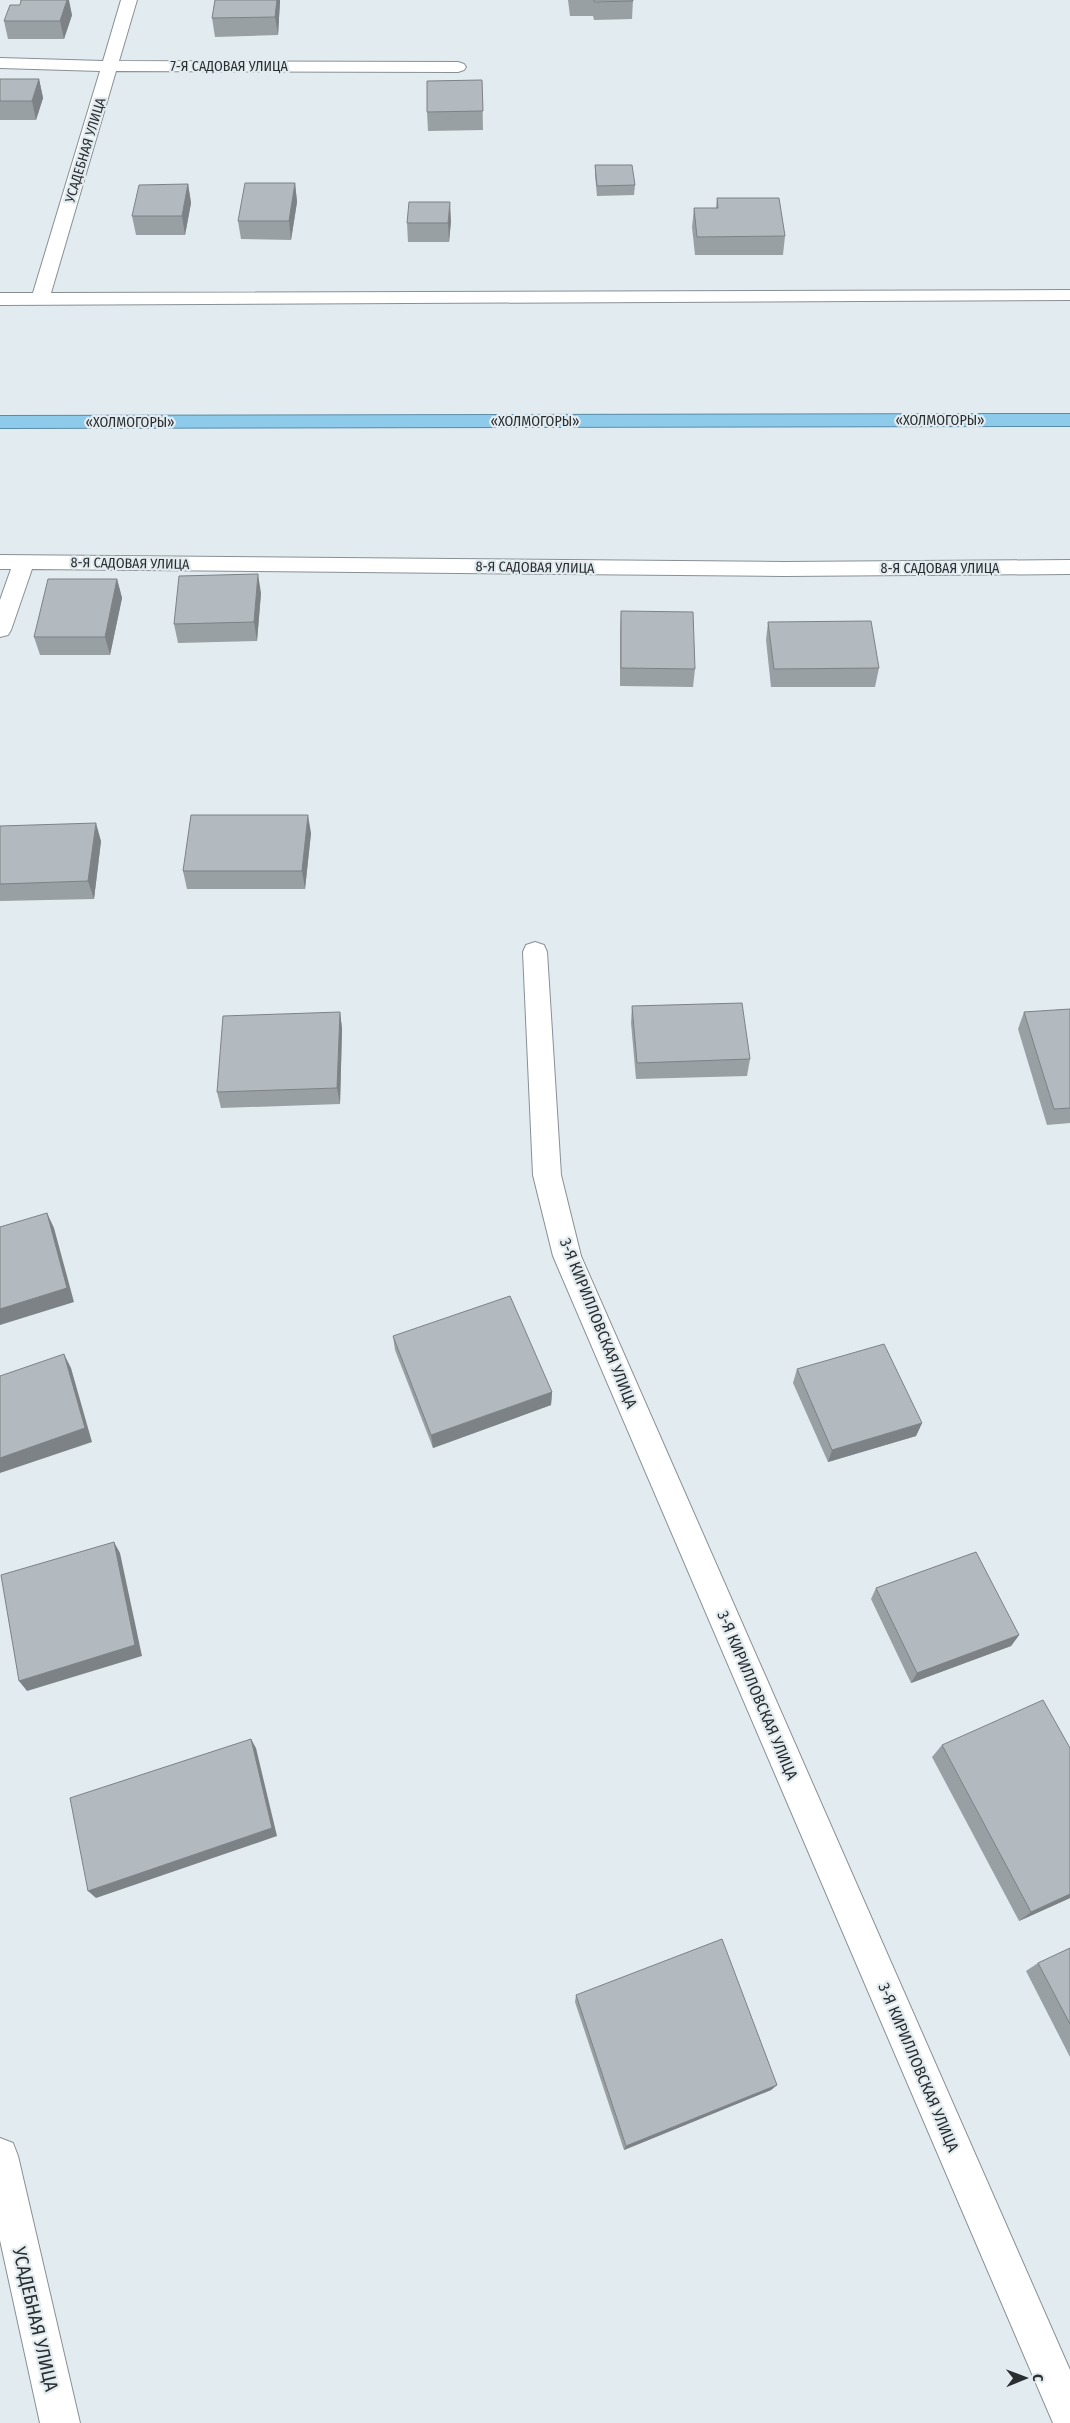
<svg xmlns="http://www.w3.org/2000/svg" width="1070" height="2423" font-family="'Fira Sans Condensed',sans-serif">
	<style>
		.lines { fill: none; stroke-linecap: round; stroke-linejoin: round }
		.minor-casing { stroke: #889095; stroke-width: 2 }
		.trunk-casing { stroke: #598ca6; stroke-width: 2 }
		.minor { fill: #fff; fill-rule: evenodd }
		.trunk { fill: #8ecbeb; fill-rule: evenodd }
		.wall { fill: #99a0a4 }
		.shaded-wall { fill: #7d8286 }
		.building { fill: #b2babf; stroke: #7d8286 }
		.labels { text-anchor: middle; stroke-width: 4.5; stroke-linejoin: round; paint-order: stroke }
		.far-street-label { font-size: 14px; fill: #2b2e30; stroke: #e2ebf0 }
		.street-label { font-size: 16px; fill: #2b2e30; stroke: #e2ebf0 }
		.near-street-label { font-size: 19px; fill: #2b2e30; stroke: #e2ebf0 }
	</style>
	<rect width="100%" height="100%" fill="#e2ebf0"/>
	<g class="lines">
		<g class="minor-casing">
			<g id="minor">
				<path d="M121 0H137L119 61 458 62 464 64 466 67 464 70 458 72 116 71 51 293 1070 290V300L0 305V293H33L100 71 0 68V58L103 61Z"/>
				<path d="M0 555 784 562 1070 560V574L784 576 32 569 11 630 8 635 0 637V600L11 569H0Z"/>
				<path d="M535 942 544 945 547 952 561 1175 581 1256 1070 2370V2423H1053L553 1256 533 1175 523 952 526 945Z"/>
				<path d="M0 2138 13 2143 18 2156 80 2423H40L0 2240Z"/>
			</g>
		</g>
		<g class="trunk-casing">
			<path id="trunk" d="M1070 414V426L0 428V416Z"/>
		</g>
		<use href="#minor" class="minor"/>
		<use href="#trunk" class="trunk"/>
	</g>
	<g class="wall">
		<path d="M215 0H280L278 35 215 37 212 18Z"/>
		<path d="M568 0H633L632 19 594 20 593 16H570Z"/>
		<path d="M72 15 64 39H8L4 21Z"/>
		<path d="M0 79H39L43 98 36 120H0Z"/>
		<path d="M482 80 483 130 428 131 427 112Z"/>
		<path d="M595 165 635 185 634 195 597 196 595 175Z"/>
		<path d="M295 183 297 202 291 240 241 239 238 221Z"/>
		<path d="M188 184 191 203 185 235H136L132 216Z"/>
		<path d="M717 198 785 236 783 255H695L692 227 694 208H716Z"/>
		<path d="M451 221 449 242H408L407 223Z"/>
		<path d="M117 579 122 598 110 655H40L34 637Z"/>
		<path d="M261 593 257 641 178 643 174 624Z"/>
		<path d="M621 611 695 669 693 687 620 686V629Z"/>
		<path d="M768 622 879 668 875 687H771L766 640Z"/>
		<path d="M0 826 101 841 94 899 0 901Z"/>
		<path d="M311 833 305 889H187L183 871Z"/>
		<path d="M632 1006 750 1059 747 1076 636 1079 631 1023Z"/>
		<path d="M1070 1009V1123L1047 1125 1018 1029 1024 1012Z"/>
		<path d="M340 1012 342 1029 340 1104 221 1108 217 1092Z"/>
		<path d="M393 1336 552 1392 551 1405 433 1448 395 1350Z"/>
		<path d="M797 1369 922 1423 916 1436 828 1462 793 1383Z"/>
		<path d="M876 1588 1019 1635 1011 1646 911 1683 871 1599Z"/>
		<path d="M942 1745 1070 1748V1898L1019 1921 932 1757Z"/>
		<path d="M1070 1948V2057L1026 1971 1038 1963Z"/>
		<path d="M576 1995 777 2085 771 2090 624 2150 575 2002Z"/>
	</g>
	<g class="shaded-wall">
		<path d="M67 0H69L72 15 64 39 60 21Z"/>
		<path d="M277 0H280V2L278 35 275 17Z"/>
		<path d="M39 79 43 98 36 120 32 101Z"/>
		<path d="M295 183 297 202 291 240 289 221Z"/>
		<path d="M188 184 191 203 185 235 182 216Z"/>
		<path d="M450 202 451 221 449 242 448 223Z"/>
		<path d="M258 574 261 593 257 641 254 622Z"/>
		<path d="M117 579 122 598 110 655 105 637Z"/>
		<path d="M308 815 311 833 305 889 302 871Z"/>
		<path d="M96 823 101 841 94 899 88 881Z"/>
		<path d="M340 1012 342 1029 340 1104 337 1088Z"/>
		<path d="M47 1213 54 1228 74 1302 0 1325V1309Z"/>
		<path d="M64 1354 71 1368 92 1442 0 1473V1458Z"/>
		<path d="M552 1392 551 1405 433 1448 431 1435Z"/>
		<path d="M922 1423 916 1436 828 1462 832 1450Z"/>
		<path d="M114 1542 120 1553 142 1656 27 1691 19 1681Z"/>
		<path d="M1019 1635 1011 1646 911 1683 917 1673Z"/>
		<path d="M251 1739 256 1748 277 1836 96 1898 88 1891Z"/>
		<path d="M1070 1894V1898L1019 1921 1031 1912Z"/>
		<path d="M777 2085 771 2090 624 2150 626 2146Z"/>
	</g>
	<g class="building">
		<path d="M21 0H67L60 21H4L10 5H20Z"/>
		<path d="M215 0H277L275 17 212 18Z"/>
		<path d="M594 0H633V1L594 2Z"/>
		<path d="M0 79H39L32 101H0Z"/>
		<path d="M482 80 483 111 427 112V81Z"/>
		<path d="M595 165H632L635 185 597 186Z"/>
		<path d="M245 183H295L289 221H238Z"/>
		<path d="M188 184 182 216H132L139 185Z"/>
		<path d="M717 198H779L785 236 697 237 694 208H718Z"/>
		<path d="M409 202H450L448 223H407Z"/>
		<path d="M258 574 254 622 174 624 179 576Z"/>
		<path d="M48 579H117L105 637H34Z"/>
		<path d="M621 611 693 612 695 669 621 668Z"/>
		<path d="M871 621 879 668 774 669 768 622Z"/>
		<path d="M191 815H308L302 871H183Z"/>
		<path d="M96 823 88 881 0 884V826Z"/>
		<path d="M742 1003 750 1059 637 1063 632 1006Z"/>
		<path d="M1070 1009V1108L1054 1109 1024 1012Z"/>
		<path d="M340 1012 337 1088 217 1092 223 1016Z"/>
		<path d="M47 1213 67 1288 0 1309V1227Z"/>
		<path d="M510 1296 552 1392 431 1435 393 1336Z"/>
		<path d="M884 1344 922 1423 832 1450 797 1369Z"/>
		<path d="M64 1354 85 1428 0 1458V1376Z"/>
		<path d="M114 1542 135 1645 19 1681 1 1575Z"/>
		<path d="M976 1552 1019 1635 917 1673 876 1588Z"/>
		<path d="M1043 1700 1070 1748V1894L1031 1912 942 1745Z"/>
		<path d="M251 1739 272 1828 88 1891 70 1798Z"/>
		<path d="M722 1939 777 2085 626 2146 576 1995Z"/>
		<path d="M1070 1948V2024L1038 1963Z"/>
	</g>
	<g class="labels">
		<g class="far-street-label">
			<text x="229" y="71">7-Я САДОВАЯ УЛИЦА</text>
			<text transform="translate(85 150) rotate(-73)" y="5">УСАДЕБНАЯ УЛИЦА</text>
			<text x="940" y="425">«ХОЛМОГОРЫ»</text>
			<text x="535" y="426">«ХОЛМОГОРЫ»</text>
			<text x="130" y="427">«ХОЛМОГОРЫ»</text>
			<text transform="translate(130 563) rotate(1)" y="5">8-Я САДОВАЯ УЛИЦА</text>
			<text transform="translate(535 567) rotate(1)" y="5">8-Я САДОВАЯ УЛИЦА</text>
			<text x="940" y="573">8-Я САДОВАЯ УЛИЦА</text>
		</g>
		<g class="street-label">
			<text transform="translate(599 1323) rotate(68)" y="6">3-Я КИРИЛЛОВСКАЯ УЛИЦА</text>
			<text transform="translate(758 1695) rotate(67)" y="6">3-Я КИРИЛЛОВСКАЯ УЛИЦА</text>
			<text transform="translate(919 2067) rotate(67)" y="6">3-Я КИРИЛЛОВСКАЯ УЛИЦА</text>
		</g>
		<g class="near-street-label">
			<text transform="translate(36 2319) rotate(77)" y="7">УСАДЕБНАЯ УЛИЦА</text>
		</g>
	</g>
	<g transform="translate(1025 2378) rotate(89)" stroke="#e2ebf0" stroke-width="4" paint-order="stroke">
	<path d="M0-4L9 19L0 12L-9 19Z" fill="#2b2e30"/>
	<text y="-8" font-size="14" font-weight="bold" text-anchor="middle" fill="#2b2e30">С</text>
	</g>
</svg>
